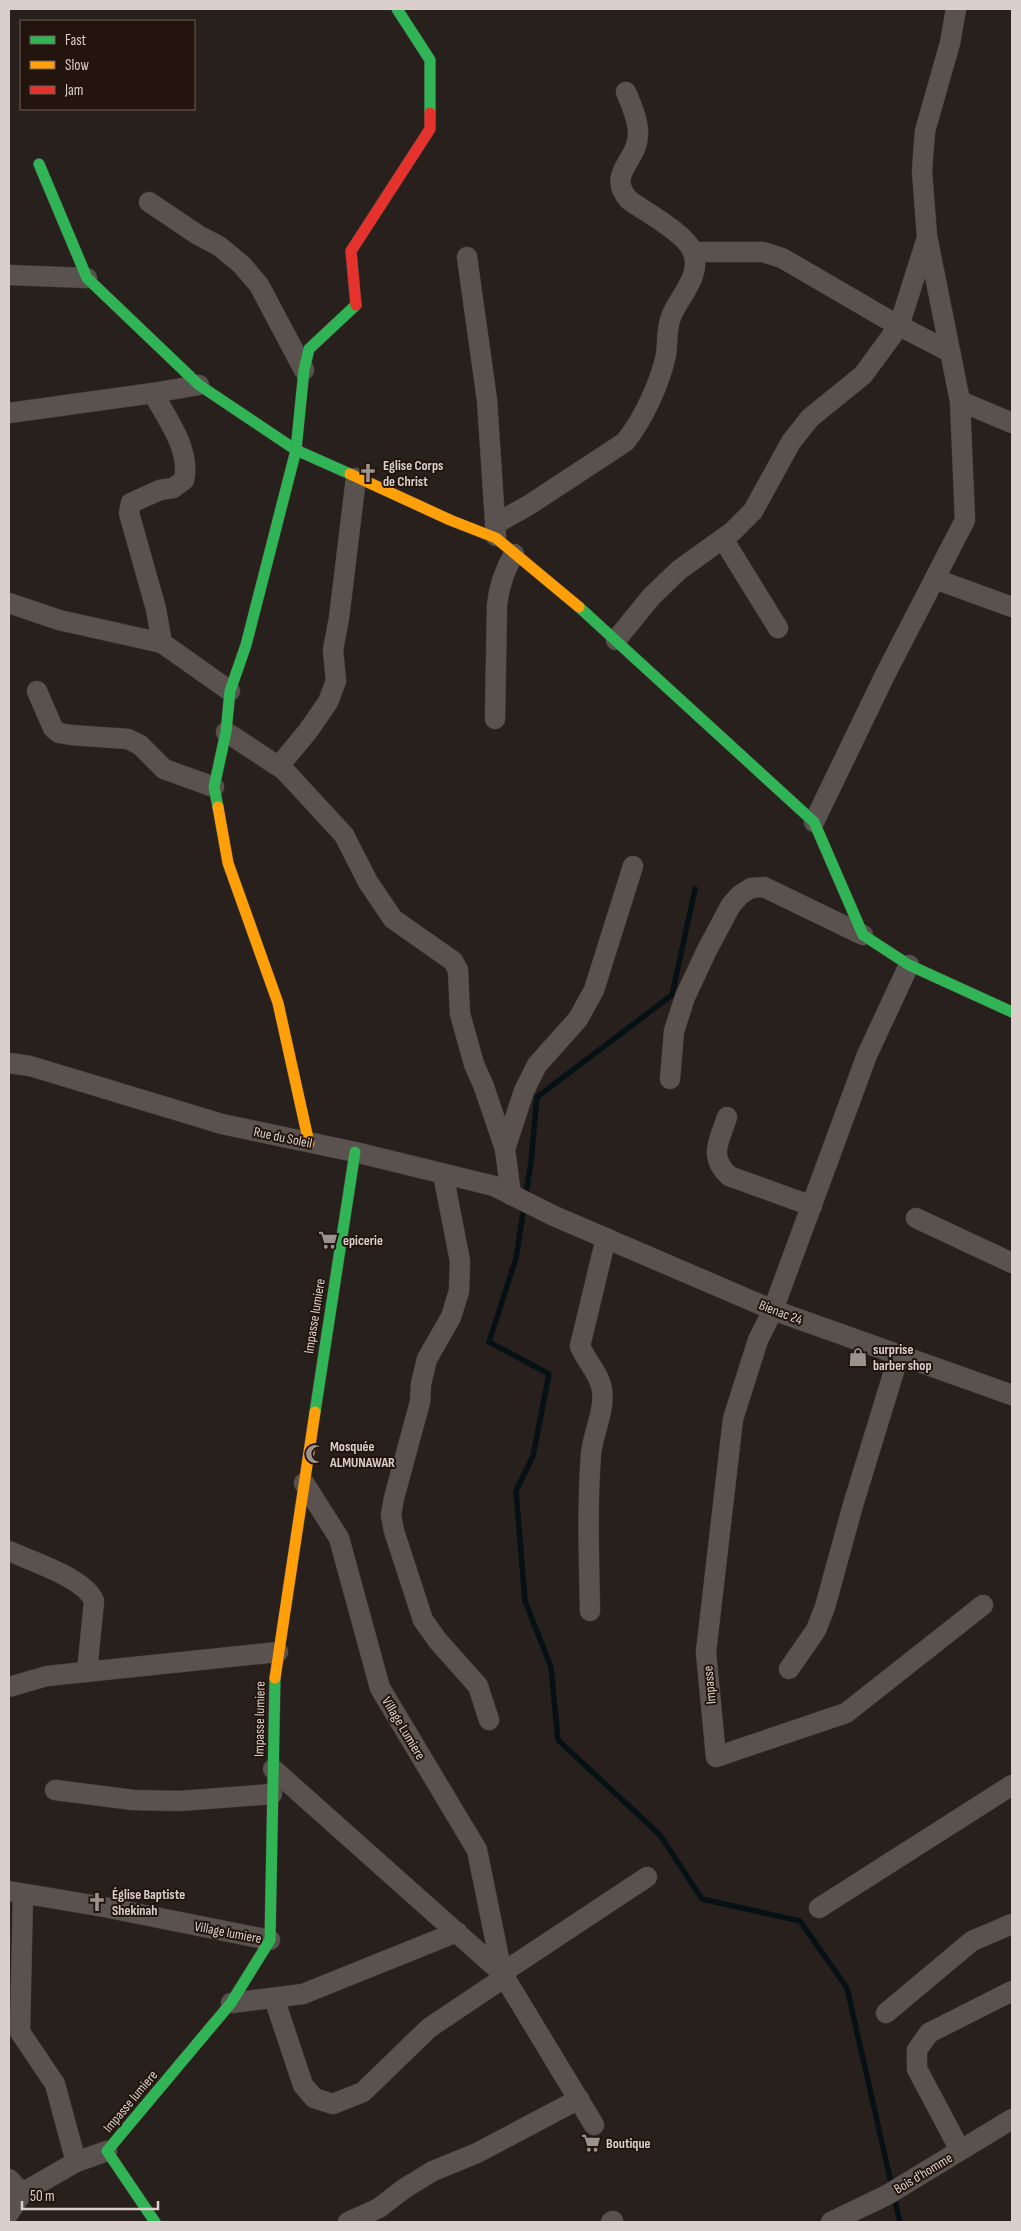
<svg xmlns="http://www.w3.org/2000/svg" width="1021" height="2231" font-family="'Sofia Sans Condensed',sans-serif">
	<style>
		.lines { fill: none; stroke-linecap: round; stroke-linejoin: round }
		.stream { stroke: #061115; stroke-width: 5.5 }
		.street-casing { stroke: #443d3a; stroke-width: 21 }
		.fast-casing { stroke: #443d3a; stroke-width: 12 }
		.slow-casing { stroke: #443d3a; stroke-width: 12 }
		.jam-casing { stroke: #443d3a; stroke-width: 12 }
		.street { stroke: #59524f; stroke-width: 20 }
		.fast { stroke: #30b455; stroke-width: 11 }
		.slow { stroke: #ff9f0a; stroke-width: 11 }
		.jam { stroke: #e5322d; stroke-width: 11 }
		.labels { text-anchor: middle; stroke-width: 4; stroke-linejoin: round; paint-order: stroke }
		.poi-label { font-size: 14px; font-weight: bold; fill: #dacfca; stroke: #23150e; text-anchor: start }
		.street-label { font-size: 14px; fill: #dacfca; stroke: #23150e }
	</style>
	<rect width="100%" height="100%" fill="#28201c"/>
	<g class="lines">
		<g class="stream">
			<path d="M695 889 672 995 537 1097 531 1162 516 1258 489 1342 549 1374 533 1456 516 1491 525 1601 551 1667 558 1740 660 1835 702 1899 800 1921 847 1988 892 2187"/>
			<path d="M894 2196 900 2222"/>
		</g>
		<g class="street-casing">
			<g id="street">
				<path d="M149 202 198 235 219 246 242 265 259 285 304 370"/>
				<path d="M693 252H763L782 258 892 322 950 352"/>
				<path d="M467 257 487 400 496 536"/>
				<path d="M9 275 87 278"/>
				<path d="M153 393C167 419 191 450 184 480L173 488 160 490 131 503 129 513 156 609 162 643"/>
				<path d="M960 401 1012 423"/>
				<path d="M9 413 153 393 199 385"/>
				<path d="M495 524 529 505 625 442C643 420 660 383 666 355 668 343 666 330 671 317 678 297 704 275 692 250 683 232 647 213 629 200 605 173 639 161 638 133 638 119 631 104 626 92"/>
				<path d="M723 539 778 628"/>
				<path d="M935 579 1012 607"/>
				<path d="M9 603 59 620 162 643 230 691"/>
				<path d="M616 640 651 597 679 570 732 532 753 511 791 442 810 418 863 375 899 326 927 238"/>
				<path d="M37 691 53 728 59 733 71 735 128 739 140 745 164 769 214 787"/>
				<path d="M495 719 497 605C499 586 504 571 514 554"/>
				<path d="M226 732 284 770 344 835 368 882 393 919 453 961 458 970 460 1014 474 1064 484 1087 505 1149 511 1195"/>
				<path d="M279 766 308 731 328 702 336 681 333 650 339 618 356 478"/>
				<path d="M814 822 885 675 965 520 960 401 927 236 922 171 925 131 950 43 956 9"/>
				<path d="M909 965 867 1055 773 1310 758 1340 733 1419 706 1652 716 1757 846 1713 983 1605"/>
				<path d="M9 1063 30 1066 222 1124 355 1152 494 1186 554 1216 773 1310 1012 1395"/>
				<path d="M670 1079 674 1031 685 997 707 950 731 905 740 895 751 888 764 887 863 935"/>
				<path d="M727 1117C719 1142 708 1156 729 1176L812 1206"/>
				<path d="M505 1149 524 1091 537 1065 578 1019 594 990 633 866"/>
				<path d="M443 1174 460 1261 459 1291 451 1317 427 1359 421 1384 420 1402 394 1498 391 1515 394 1531 423 1620 438 1641 478 1686 489 1720"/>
				<path d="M916 1218 1012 1263"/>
				<path d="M9 1551C31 1561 85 1578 94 1601L87 1672"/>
				<path d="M590 1611C589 1559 587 1506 591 1454 593 1433 605 1411 602 1390 600 1374 586 1361 580 1346L606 1238"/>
				<path d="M789 1669 816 1630 825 1607 853 1505 899 1355"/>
				<path d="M9 1687 47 1676 278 1652"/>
				<path d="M273 1769 502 1973 477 1850 380 1688 339 1538 304 1483"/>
				<path d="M55 1790 133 1800 180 1801 272 1794"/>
				<path d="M9 1891 104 1907 270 1940"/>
				<path d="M23 1894 20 2032 55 2084 76 2162"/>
				<path d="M819 1908 1012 1785"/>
				<path d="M274 1998 303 2085 314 2098 333 2104 363 2092 429 2028 505 1977"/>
				<path d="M231 2003 303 1994 457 1932"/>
				<path d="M886 2013 972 1941 1012 1924"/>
				<path d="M594 2125 502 1973 647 1877"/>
				<path d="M960 2150 917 2069V2050L929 2033 1012 1991"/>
				<path d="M9 2179 22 2193"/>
				<path d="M9 2213 22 2193 76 2162 107 2151"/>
				<path d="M348 2222 379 2208 405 2188 433 2171 477 2153 579 2099"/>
				<path d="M611 2222 613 2221"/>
				<path d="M831 2222 887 2195 1012 2119"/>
			</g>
		</g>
		<g class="fast-casing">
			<g id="fast">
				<path d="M397 9 430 60V113"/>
				<path d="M39 164 87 278 199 385 296 450 350 474"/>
				<path d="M579 607 814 822 863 935 909 965 1012 1012"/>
				<path d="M218 807 214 787 226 732 230 691 246 645 296 450 304 370 309 349 356 305"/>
				<path d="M315 1412 355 1152"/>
				<path d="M155 2222 107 2151 231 2003 270 1940 275 1678"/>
			</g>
		</g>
		<g class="slow-casing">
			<g id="slow">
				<path d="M350 474 450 520 496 538 579 607"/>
				<path d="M218 807 228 863 278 1003 309 1143"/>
				<path d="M275 1678 315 1412"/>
			</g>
		</g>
		<g class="jam-casing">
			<path id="jam" d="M356 305 351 251 430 129V113"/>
		</g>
		<use href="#street" class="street"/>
		<use href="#fast" class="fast"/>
		<use href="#slow" class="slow"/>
		<use href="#jam" class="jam"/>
	</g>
	<defs>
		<g id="church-bare" transform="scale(1.5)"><path d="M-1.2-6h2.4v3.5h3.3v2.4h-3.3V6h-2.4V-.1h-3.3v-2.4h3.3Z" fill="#9c928d" stroke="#23150e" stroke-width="2.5" paint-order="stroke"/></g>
		<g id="supermarket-bare" transform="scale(1.5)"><path d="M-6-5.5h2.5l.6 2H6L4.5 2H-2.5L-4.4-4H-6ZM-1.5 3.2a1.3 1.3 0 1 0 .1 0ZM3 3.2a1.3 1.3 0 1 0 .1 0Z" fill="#9c928d" stroke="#23150e" stroke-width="2.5" paint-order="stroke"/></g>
		<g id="shop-bare" transform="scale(1.5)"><path d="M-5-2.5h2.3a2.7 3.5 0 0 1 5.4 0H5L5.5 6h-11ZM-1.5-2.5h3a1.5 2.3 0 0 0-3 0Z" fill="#9c928d" stroke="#23150e" stroke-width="2.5" paint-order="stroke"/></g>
		<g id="mosque-bare" transform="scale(1.5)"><path d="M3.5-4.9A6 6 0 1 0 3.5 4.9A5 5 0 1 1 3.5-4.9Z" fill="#9c928d" stroke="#23150e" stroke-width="2.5" paint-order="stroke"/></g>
	</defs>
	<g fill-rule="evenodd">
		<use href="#church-bare" x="368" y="473"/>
		<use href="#supermarket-bare" x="328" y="1240"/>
		<use href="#shop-bare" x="858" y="1357"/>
		<use href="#mosque-bare" x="315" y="1454"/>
		<use href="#church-bare" x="97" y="1902"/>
		<use href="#supermarket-bare" x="591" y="2143"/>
	</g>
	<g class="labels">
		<g class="poi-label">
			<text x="383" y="470">Eglise Corps<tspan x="383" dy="16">de Christ</tspan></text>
			<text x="343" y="1245">epicerie</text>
			<text x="873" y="1354">surprise<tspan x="873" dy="16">barber shop</tspan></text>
			<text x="330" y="1451">Mosquée<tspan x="330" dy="16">ALMUNAWAR</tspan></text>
			<text x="112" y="1899">Église Baptiste<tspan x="112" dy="16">Shekinah</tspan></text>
			<text x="606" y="2148">Boutique</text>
		</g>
		<g class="street-label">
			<text transform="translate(283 1137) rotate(12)" y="5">Rue du Soleil</text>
			<text transform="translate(781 1312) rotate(21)" y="5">Bienac 24</text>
			<text transform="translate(314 1316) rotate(-81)" y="5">Impasse lumiere</text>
			<text transform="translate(709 1685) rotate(-95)" y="5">Impasse</text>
			<text transform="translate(259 1719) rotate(-89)" y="5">Impasse lumiere</text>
			<text transform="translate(404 1728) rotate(59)" y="5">Village Lumiere</text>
			<text transform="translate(228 1932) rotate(11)" y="5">Village lumiere</text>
			<text transform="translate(130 2101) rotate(-50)" y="5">Impasse lumiere</text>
			<text transform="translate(923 2173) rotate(-31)" y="5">Bois d'homme</text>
		</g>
	</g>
	<rect width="1021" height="2231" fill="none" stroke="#dacfca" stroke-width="20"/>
	<rect x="20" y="20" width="175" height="90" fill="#23150e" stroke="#6c5f59"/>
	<rect x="30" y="36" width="25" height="8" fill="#30b455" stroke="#6c5f59"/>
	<text x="65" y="45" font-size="15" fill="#dacfca">Fast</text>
	<rect x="30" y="61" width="25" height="8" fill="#ff9f0a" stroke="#6c5f59"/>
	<text x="65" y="70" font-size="15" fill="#dacfca">Slow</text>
	<rect x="30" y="86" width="25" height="8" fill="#e5322d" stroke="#6c5f59"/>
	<text x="65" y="95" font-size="15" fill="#dacfca">Jam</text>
	<path d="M22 2201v8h136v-8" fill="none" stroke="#dacfca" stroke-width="2.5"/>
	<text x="30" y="2201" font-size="15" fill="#dacfca" stroke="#23150e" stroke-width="4" paint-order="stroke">50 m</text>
</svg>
